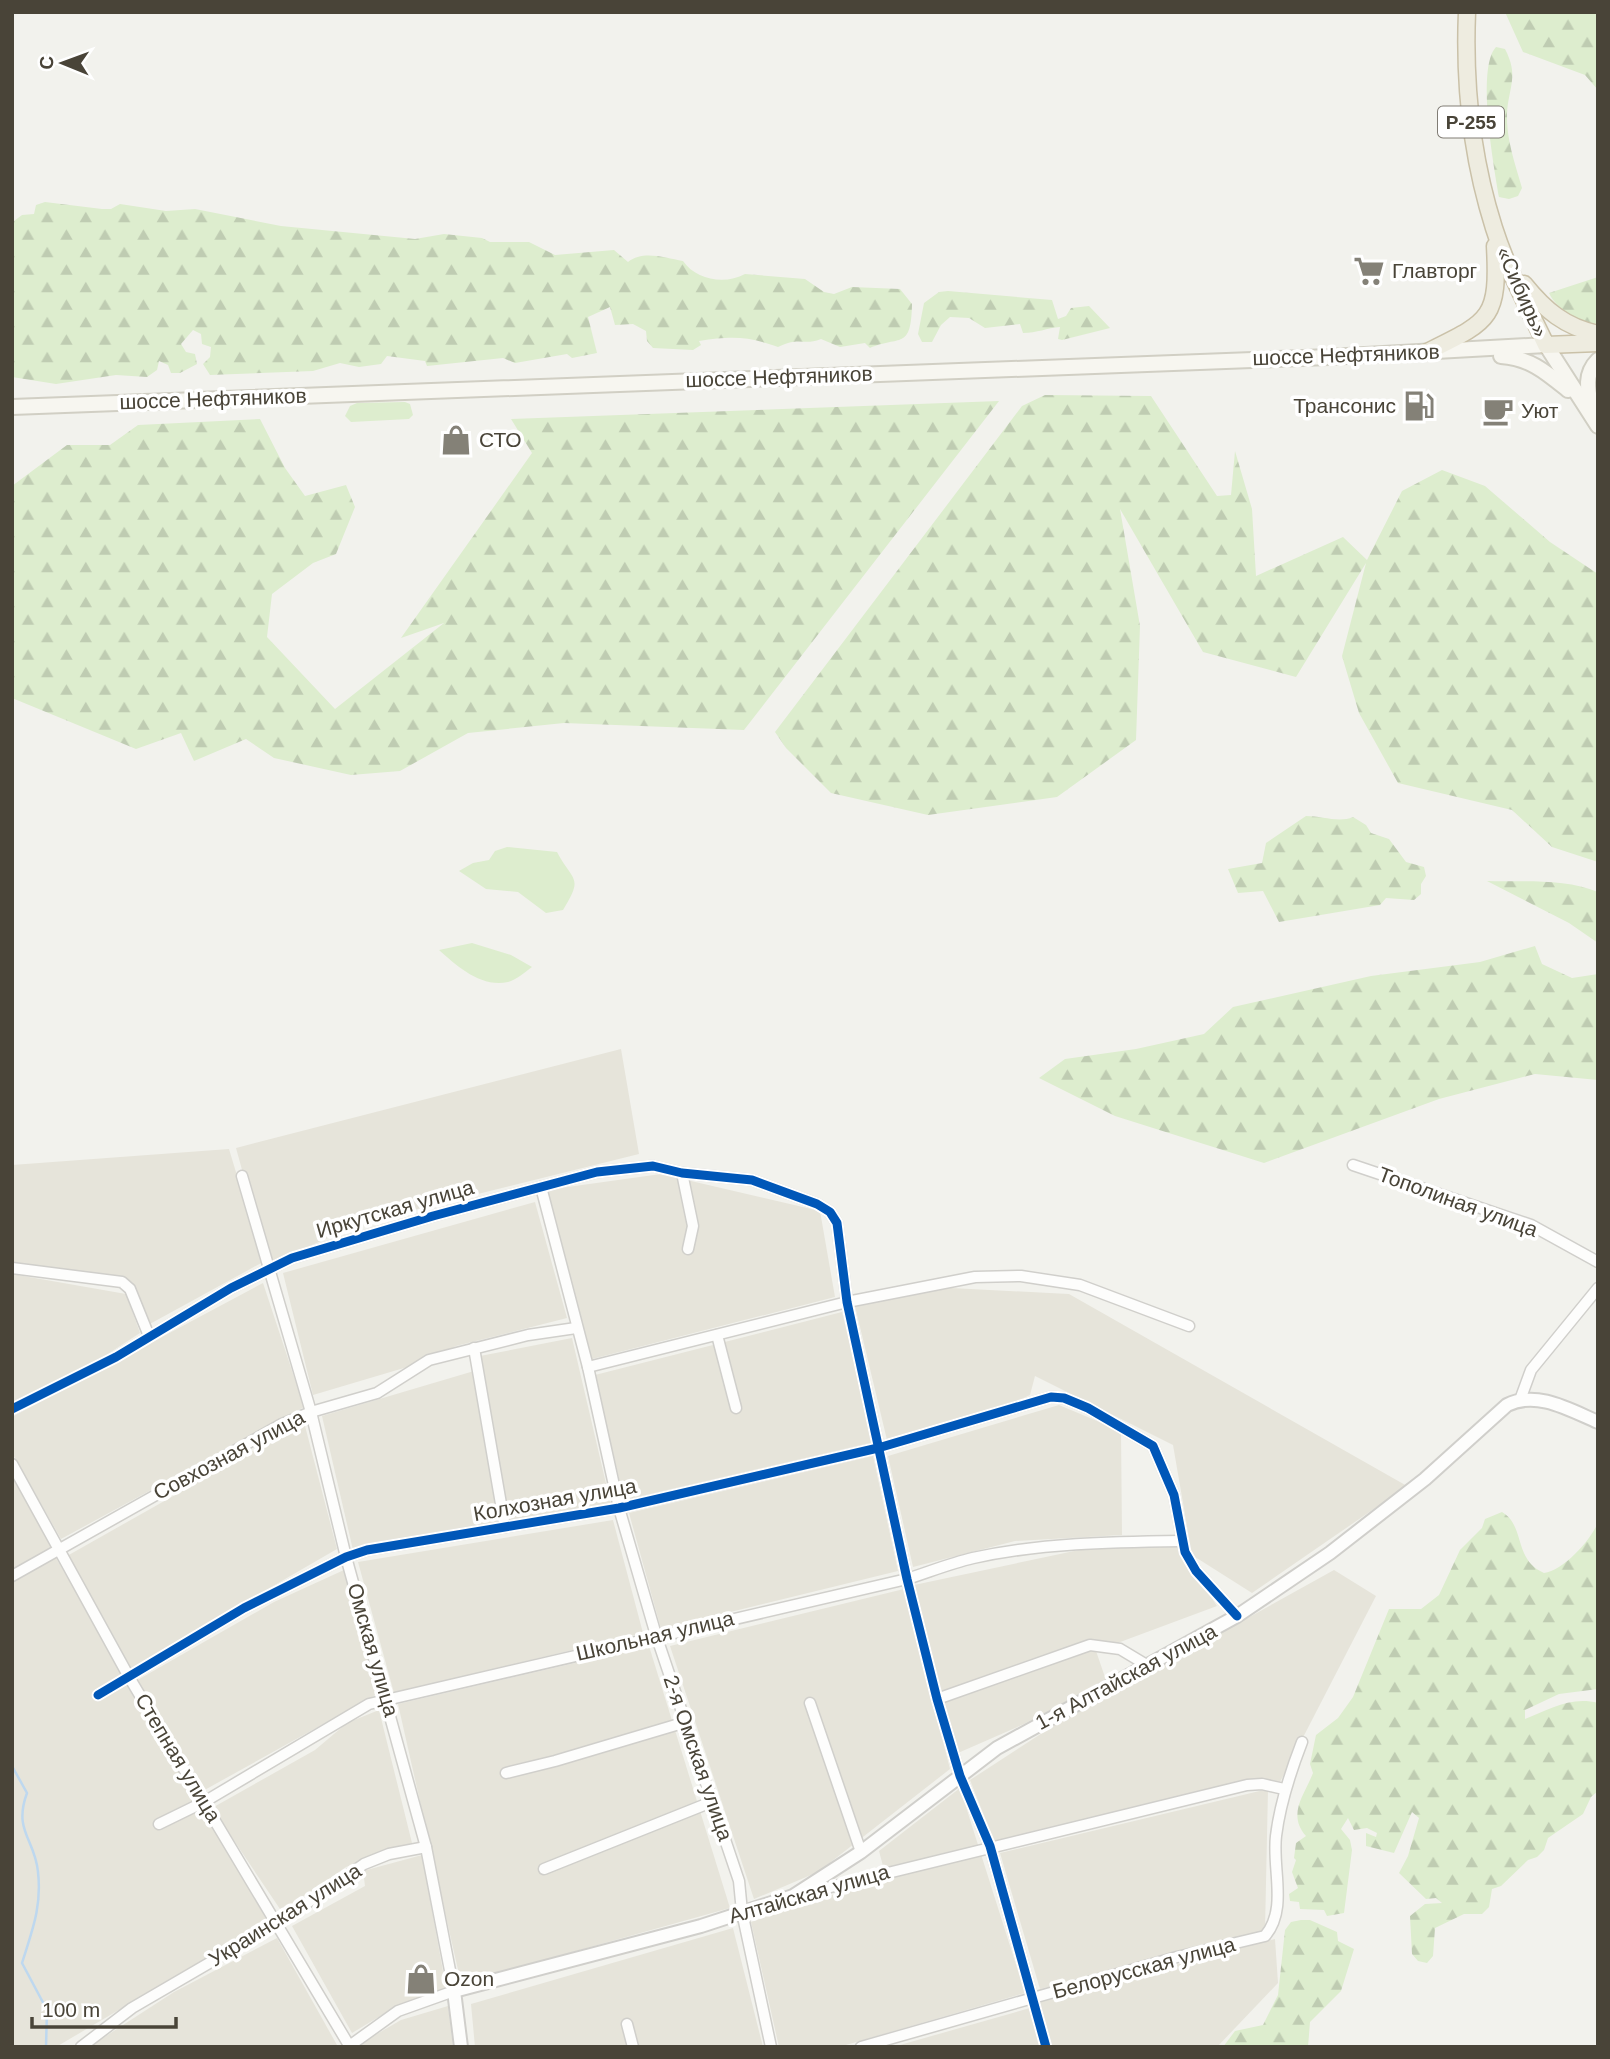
<svg xmlns="http://www.w3.org/2000/svg" width="1610" height="2059" font-family="Arial,sans-serif">
	<style>
		.residential { fill: #e6e4da }
		.green { fill: #ddedce }
		.forest { fill: url(#forest-firs) }
		.lines { fill: none; stroke-linecap: round; stroke-linejoin: round }
		.stream { stroke: #bed8ef; stroke-width: 2.5 }
		.minor-casing { stroke: #d0cfcb; stroke-width: 13 }
		.tertiary-casing { stroke: #d0cfcb; stroke-width: 16 }
		.secondary-casing { stroke: #d1cfc4; stroke-width: 18 }
		.trunk-casing { stroke: #cac1a8; stroke-width: 19 }
		.minor { stroke: #fdfdfc; stroke-width: 10 }
		.tertiary { stroke: #fdfdfc; stroke-width: 12 }
		.secondary { stroke: #f7f6f0; stroke-width: 14 }
		.trunk { stroke: #eeece0; stroke-width: 16 }
		.cycleway-casing { stroke: #fff; stroke-width: 13 }
		.cycleway { stroke: #0057b8; stroke-width: 9 }
		.labels { text-anchor: middle; stroke-width: 7; stroke-linejoin: round; paint-order: stroke }
		.shield { fill: #fff; stroke: #807c74; stroke-width: 2 }
		.shield-label { font-size: 19px; font-weight: bold; fill: #494438 }
		.poi-label { font-size: 21px; fill: #494438; stroke: #fff; text-anchor: start }
		.street-label { font-size: 21px; fill: #494438; stroke: #fff }
	</style>
	<defs>
		<pattern id="forest-firs" width="22" height="20" patternUnits="userSpaceOnUse" patternTransform="scale(1.75)"><rect width="22" height="20" fill="#ddedce"/><path d="M5 1l3.5 6h-7zM16 11l3.5 6h-7z" fill="#bfccb2"/></pattern>
	</defs>
	<rect width="100%" height="100%" fill="#f2f2ed"/>
	<g class="residential">
		<path d="M621 1049 639 1154 365 1222 268 1264 236 1148Z"/>
		<path d="M229 1149 263 1262 148 1325 132 1282 12 1265V1165Z"/>
		<path d="M661 1174 820 1211 835 1297 592 1359 546 1190Z"/>
		<path d="M535 1202 567 1318 456 1346 414 1365 313 1395 283 1273Z"/>
		<path d="M12 1274 126 1294 140 1333 80 1372 12 1402Z"/>
		<path d="M263 1283 304 1407 61 1539 12 1453V1417Z"/>
		<path d="M951 1288 1069 1294 1407 1486 1252 1593 1192 1555 1173 1445 1035 1376 1030 1395 991 1413 887 1440 855 1306Z"/>
		<path d="M842 1312 874 1442 624 1500 595 1375Z"/>
		<path d="M572 1338 611 1505 507 1521 480 1356Z"/>
		<path d="M474 1371 502 1523 353 1550 322 1416Z"/>
		<path d="M1059 1405 1121 1431 1122 1535 1015 1541 913 1567 888 1456Z"/>
		<path d="M304 1422 337 1549 131 1668 67 1556Z"/>
		<path d="M873 1456 898 1571 661 1629 629 1513Z"/>
		<path d="M12 1477 52 1548 12 1569Z"/>
		<path d="M613 1520 643 1633 394 1693 358 1562Z"/>
		<path d="M1176 1545 1217 1606 1096 1651 1106 1680 1024 1724 958 1753 914 1585 1079 1550Z"/>
		<path d="M56 1558 268 1922 56 2047H12V1581Z"/>
		<path d="M344 1570 379 1693 201 1792 134 1682 274 1602Z"/>
		<path d="M1334 1570 1376 1596 1280 1782 994 1841 970 1780 1050 1728Z"/>
		<path d="M904 1589 950 1769 818 1872 754 1899 670 1646Z"/>
		<path d="M649 1646 730 1908 461 1983 398 1704Z"/>
		<path d="M379 1710 412 1843 346 1867 282 1912 212 1808 315 1750 347 1723Z"/>
		<path d="M960 1788 1025 1993 839 2047H779L751 1922 886 1877 879 1851Z"/>
		<path d="M1268 1789 1265 1930 1040 1989 1000 1853Z"/>
		<path d="M422 1855 446 1988 397 2006 352 2033 292 1926 365 1886 363 1871Z"/>
		<path d="M733 1928 763 2047H475L471 2004Z"/>
		<path d="M277 1938 337 2045 334 2047H89L174 1992Z"/>
		<path d="M1275 1939 1278 1983 1217 2047H1050L1040 2000Z"/>
		<path d="M448 2006 453 2047 358 2045 401 2020Z"/>
		<path d="M1030 2008 1039 2047H893Z"/>
	</g>
	<g class="green">
		<path d="M405 402 410 404 413 415 409 419 351 422 345 416 350 406 357 403Z"/>
		<path d="M507 847 557 852C573 882 584 876 563 910L546 913 518 892 486 889 459 871 473 863 489 860 495 851Z"/>
		<path d="M472 943 511 955 532 967C525 972 516 980 508 982 481 988 457 966 439 950Z"/>
	</g>
	<g class="forest">
		<path d="M1505 12H1598V90L1585 75 1523 52Z"/>
		<path d="M1496 47 1505 49C1519 76 1509 86 1507 113 1506 139 1515 163 1522 188L1518 196 1509 199 1499 197C1494 167 1476 68 1496 47Z"/>
		<path d="M45 202 102 209H111L120 204 166 211 195 209 281 226 415 239 444 234 482 238 490 242H529L555 255 614 250 628 262C643 250 665 258 683 261 696 280 725 285 745 274L805 279 824 292 834 294 852 287 900 289 912 304C911 351 900 335 870 348L865 343 840 347 821 339C803 346 800 336 778 347 747 336 732 336 699 341L701 345 693 350 653 348 647 341 646 331 633 324 615 325 610 307 588 317 597 353 572 358 567 354 515 363 503 358 427 366 425 361 387 356 381 364 359 367 340 363 313 371 210 375 203 364 210 357 211 347 202 344 201 334 193 330 181 344 186 352 195 354 197 364 180 373H171L168 365 159 361 157 370 147 377 116 375 56 384 12 377 14 221 22 215 34 214 36 205Z"/>
		<path d="M1598 277V324C1580 323 1556 309 1549 293Z"/>
		<path d="M948 291 1052 300 1058 319 1066 316 1071 308 1089 306 1110 328 1062 340 1058 339 1060 327C1047 328 1037 333 1023 333L1020 324 985 328 969 318 950 317 941 325 932 342H922L918 334 924 303 939 292Z"/>
		<path d="M1045 395 1151 396 1217 496 1231 495 1235 451 1252 509 1256 576 1343 537 1367 560 1402 491 1442 470 1485 486 1550 542 1598 574V862L1552 847 1512 810 1398 783 1359 713 1342 656 1366 563 1296 677 1203 652 1120 509 1140 626 1136 740 1057 797 928 815 831 793 786 748 775 732 1022 406Z"/>
		<path d="M999 401 744 730 564 723 468 733 400 771 351 775 274 758 246 739 194 761 181 733 136 749 12 698V486L67 445H110L138 425 260 419 285 468 305 496 346 485 355 507 336 554 313 563 272 594 267 637 335 709 444 623 401 638 532 453 511 419Z"/>
		<path d="M1306 816C1322 816 1339 823 1353 817L1366 825 1371 833 1389 839 1406 862 1424 867 1426 876 1421 884V894L1414 900 1386 898 1380 905 1279 922 1263 891 1238 893 1228 869 1262 863 1266 843Z"/>
		<path d="M1487 881C1522 882 1565 878 1598 892V943L1569 923Z"/>
		<path d="M1535 946 1542 964 1572 978 1598 974V1080L1535 1074 1439 1099 1264 1163 1115 1116 1039 1078 1065 1059 1136 1049 1204 1034 1233 1007 1371 976 1480 962Z"/>
		<path d="M1502 1512C1526 1526 1513 1560 1544 1573 1563 1571 1592 1539 1598 1522V1689L1559 1694 1525 1710V1719C1549 1710 1570 1696 1598 1703V1791L1591 1797 1583 1814 1548 1838 1544 1850 1537 1857 1528 1860 1501 1886 1492 1889 1489 1907 1482 1914H1464L1435 1928 1433 1956 1427 1963 1418 1961 1412 1954 1410 1916 1425 1904 1442 1903 1436 1898 1426 1899 1399 1873 1408 1856 1419 1818 1412 1812 1394 1853 1366 1846V1833L1376 1837 1377 1833 1367 1828 1354 1830 1348 1818 1341 1829 1350 1840 1352 1850 1344 1913 1327 1916 1324 1910 1300 1909 1299 1902 1290 1901 1289 1894 1298 1888 1292 1872 1296 1860 1294 1858 1296 1843 1306 1836C1287 1814 1304 1796 1313 1773L1310 1764 1316 1735 1338 1718 1353 1697 1389 1609H1421L1439 1595 1460 1550 1482 1528 1485 1519Z"/>
		<path d="M1301 1920H1310L1337 1932 1338 1941 1354 1949 1341 1991 1310 2022 1308 2047H1223L1235 2031 1263 2025 1278 1995 1285 1930 1291 1922Z"/>
	</g>
	<g class="lines">
		<path class="stream" d="M12 1766 27 1793C13 1831 35 1839 38 1872 42 1907 32 1931 22 1963L47 2010 46 2047"/>
		<g class="minor-casing">
			<g id="minor">
				<path d="M1353 1165 1531 1225 1598 1262"/>
				<path d="M682 1173 693 1226 688 1249"/>
				<path d="M242 1176 311 1412 346 1557 426 1847 454 1991 398 2011 348 2047"/>
				<path d="M541 1187 588 1367 619 1508 656 1635 739 1881 742 1912 771 2047"/>
				<path d="M12 1268 122 1282 130 1289 149 1336"/>
				<path d="M717 1335 736 1408"/>
				<path d="M474 1348 505 1527"/>
				<path d="M588 1367 847 1302 975 1277 1021 1276 1080 1285 1189 1326"/>
				<path d="M1520 1400 1531 1370 1598 1288"/>
				<path d="M12 1409 116 1357 231 1288 292 1258 433 1216 597 1172 653 1166 682 1173 752 1180 817 1204 830 1212 837 1223 847 1302 907 1579 937 1699 960 1776 990 1846 1046 2047"/>
				<path d="M12 1464 129 1677 350 2047"/>
				<path d="M12 1576 282 1424 311 1412 377 1393 429 1360 528 1335 576 1328"/>
				<path d="M98 1695 244 1608 346 1557 367 1550 619 1508 878 1448 1051 1397 1064 1398 1088 1408 1153 1446 1174 1495 1185 1552 1196 1571 1237 1616"/>
				<path d="M937 1699 1090 1645 1120 1649 1150 1667"/>
				<path d="M810 1703 861 1852"/>
				<path d="M506 1773 555 1761 686 1722"/>
				<path d="M159 1824 204 1802 369 1704 907 1579C929 1572 951 1563 973 1558 1041 1543 1111 1542 1181 1541"/>
				<path d="M544 1869 714 1801"/>
				<path d="M798 1895 1247 1785 1262 1784 1284 1789"/>
				<path d="M627 2024 633 2047"/>
				<path d="M81 2047 132 2008 278 1923 364 1864 389 1854 426 1847"/>
				<path d="M861 2047 1177 1957 1265 1936C1288 1909 1272 1869 1276 1836 1280 1803 1290 1773 1302 1742"/>
			</g>
		</g>
		<g class="tertiary-casing">
			<path id="tertiary" d="M461 2047 454 1991 701 1926 793 1896 861 1852 997 1748 1237 1616 1330 1553 1425 1479 1507 1405C1537 1390 1570 1410 1598 1422"/>
		</g>
		<g class="secondary-casing">
			<g id="secondary">
				<path d="M1501 356C1530 358 1546 372 1568 390"/>
				<path d="M12 407 1329 357 1546 345 1598 426"/>
				<path d="M1593 413C1589 394 1582 376 1598 360"/>
			</g>
		</g>
		<g class="trunk-casing">
			<g id="trunk">
				<path d="M1467 12C1464 84 1472 159 1494 228 1507 269 1528 307 1546 345L1598 343"/>
				<path d="M1524 284C1545 310 1565 327 1598 334"/>
				<path d="M1427 352C1490 321 1499 319 1495 246"/>
			</g>
		</g>
		<use href="#minor" class="minor"/>
		<use href="#tertiary" class="tertiary"/>
		<use href="#secondary" class="secondary"/>
		<use href="#trunk" class="trunk"/>
		<g class="cycleway-casing">
			<g id="cycleway">
				<path d="M12 1409 116 1357 231 1288 292 1258 433 1216 597 1172 653 1166 682 1173 752 1180 817 1204 830 1212 837 1223 847 1302 907 1579 937 1699 960 1776 990 1846 1046 2047"/>
				<path d="M98 1695 244 1608 346 1557 367 1550 619 1508 878 1448 1051 1397 1064 1398 1088 1408 1153 1446 1174 1495 1185 1552 1196 1571 1237 1616"/>
			</g>
		</g>
		<use href="#cycleway" class="cycleway"/>
	</g>
	<defs>
		<g id="supermarket-bare" transform="scale(2.415)"><path d="M-6-5.5h2.5l.6 2H6L4.5 2H-2.5L-4.4-4H-6ZM-1.5 3.2a1.3 1.3 0 1 0 .1 0ZM3 3.2a1.3 1.3 0 1 0 .1 0Z" fill="#848177" stroke="#fff" stroke-width="2.5" paint-order="stroke"/></g>
		<g id="fuel-bare" transform="scale(2.415)"><path d="M-5.5-6h7V0h2V4h1.3V-2.5L3-4.5l.8-.8L6-3V5H2.5V1h-1V6h-7ZM-4.2-4.7v3.2H.2V-4.7Z" fill="#848177" stroke="#fff" stroke-width="2.5" paint-order="stroke"/></g>
		<g id="cafe-bare" transform="scale(2.415)"><path d="M-5.5-4.5H6V0H3Q3 3.5 0 3.5H-2.5Q-5.5 3.5-5.5 0ZM3-3.2v2h1.7v-2ZM-6 4.5H4V6H-6Z" fill="#848177" stroke="#fff" stroke-width="2.5" paint-order="stroke"/></g>
		<g id="shop-bare" transform="scale(2.415)"><path d="M-5-2.5h2.3a2.7 3.5 0 0 1 5.4 0H5L5.5 6h-11ZM-1.5-2.5h3a1.5 2.3 0 0 0-3 0Z" fill="#848177" stroke="#fff" stroke-width="2.5" paint-order="stroke"/></g>
	</defs>
	<g fill-rule="evenodd">
		<use href="#supermarket-bare" x="1369" y="271"/>
		<use href="#fuel-bare" x="1419" y="406"/>
		<use href="#cafe-bare" x="1498" y="411"/>
		<use href="#shop-bare" x="456" y="440"/>
		<use href="#shop-bare" x="421" y="1979"/>
	</g>
	<g class="labels">
		<rect class="shield" x="1438" y="106.5" width="66" height="31" rx="5"/>
		<g class="shield-label">
			<text x="1471" y="129">Р-255</text>
		</g>
		<g class="poi-label">
			<text x="1392" y="278">Главторг</text>
			<text x="1396" y="413" text-anchor="end">Трансонис</text>
			<text x="1521" y="418">Уют</text>
			<text x="479" y="447">СТО</text>
			<text x="444" y="1986">Ozon</text>
		</g>
		<g class="street-label">
			<text transform="translate(1522 292) rotate(66)" y="7">«Сибирь»</text>
			<text transform="translate(1346 355) rotate(-2)" y="7">шоссе Нефтяников</text>
			<text transform="translate(779 377) rotate(-2)" y="7">шоссе Нефтяников</text>
			<text transform="translate(213 399) rotate(-2)" y="7">шоссе Нефтяников</text>
			<text transform="translate(1458 1202) rotate(20)" y="7">Тополиная улица</text>
			<text transform="translate(395 1209) rotate(-16)" y="7">Иркутская улица</text>
			<text transform="translate(229 1455) rotate(-28)" y="7">Совхозная улица</text>
			<text transform="translate(555 1500) rotate(-10)" y="7">Колхозная улица</text>
			<text transform="translate(655 1636) rotate(-13)" y="7">Школьная улица</text>
			<text transform="translate(373 1650) rotate(74)" y="7">Омская улица</text>
			<text transform="translate(1126 1677) rotate(-28)" y="7">1-я Алтайская улица</text>
			<text transform="translate(178 1758) rotate(59)" y="7">Степная улица</text>
			<text transform="translate(698 1758) rotate(71)" y="7">2-я Омская улица</text>
			<text transform="translate(809 1894) rotate(-16)" y="7">Алтайская улица</text>
			<text transform="translate(285 1915) rotate(-32)" y="7">Украинская улица</text>
			<text transform="translate(1144 1968) rotate(-15)" y="7">Белорусская улица</text>
		</g>
	</g>
	<rect width="1610" height="2059" fill="none" stroke="#494438" stroke-width="28"/>
	<g transform="translate(63 63) rotate(271)" stroke="#ffffff" stroke-width="5" paint-order="stroke">
	<path d="M0-5L12 26L0 18L-12 26Z" fill="#494438"/>
	<text y="-10" font-size="19" font-weight="bold" text-anchor="middle" fill="#494438">С</text>
	</g>
	<path d="M32 2017v10h144v-10" fill="none" stroke="#494438" stroke-width="3.5"/>
	<text x="42" y="2017" font-size="21" fill="#494438" stroke="#ffffff" stroke-width="5" paint-order="stroke">100 m</text>
</svg>
